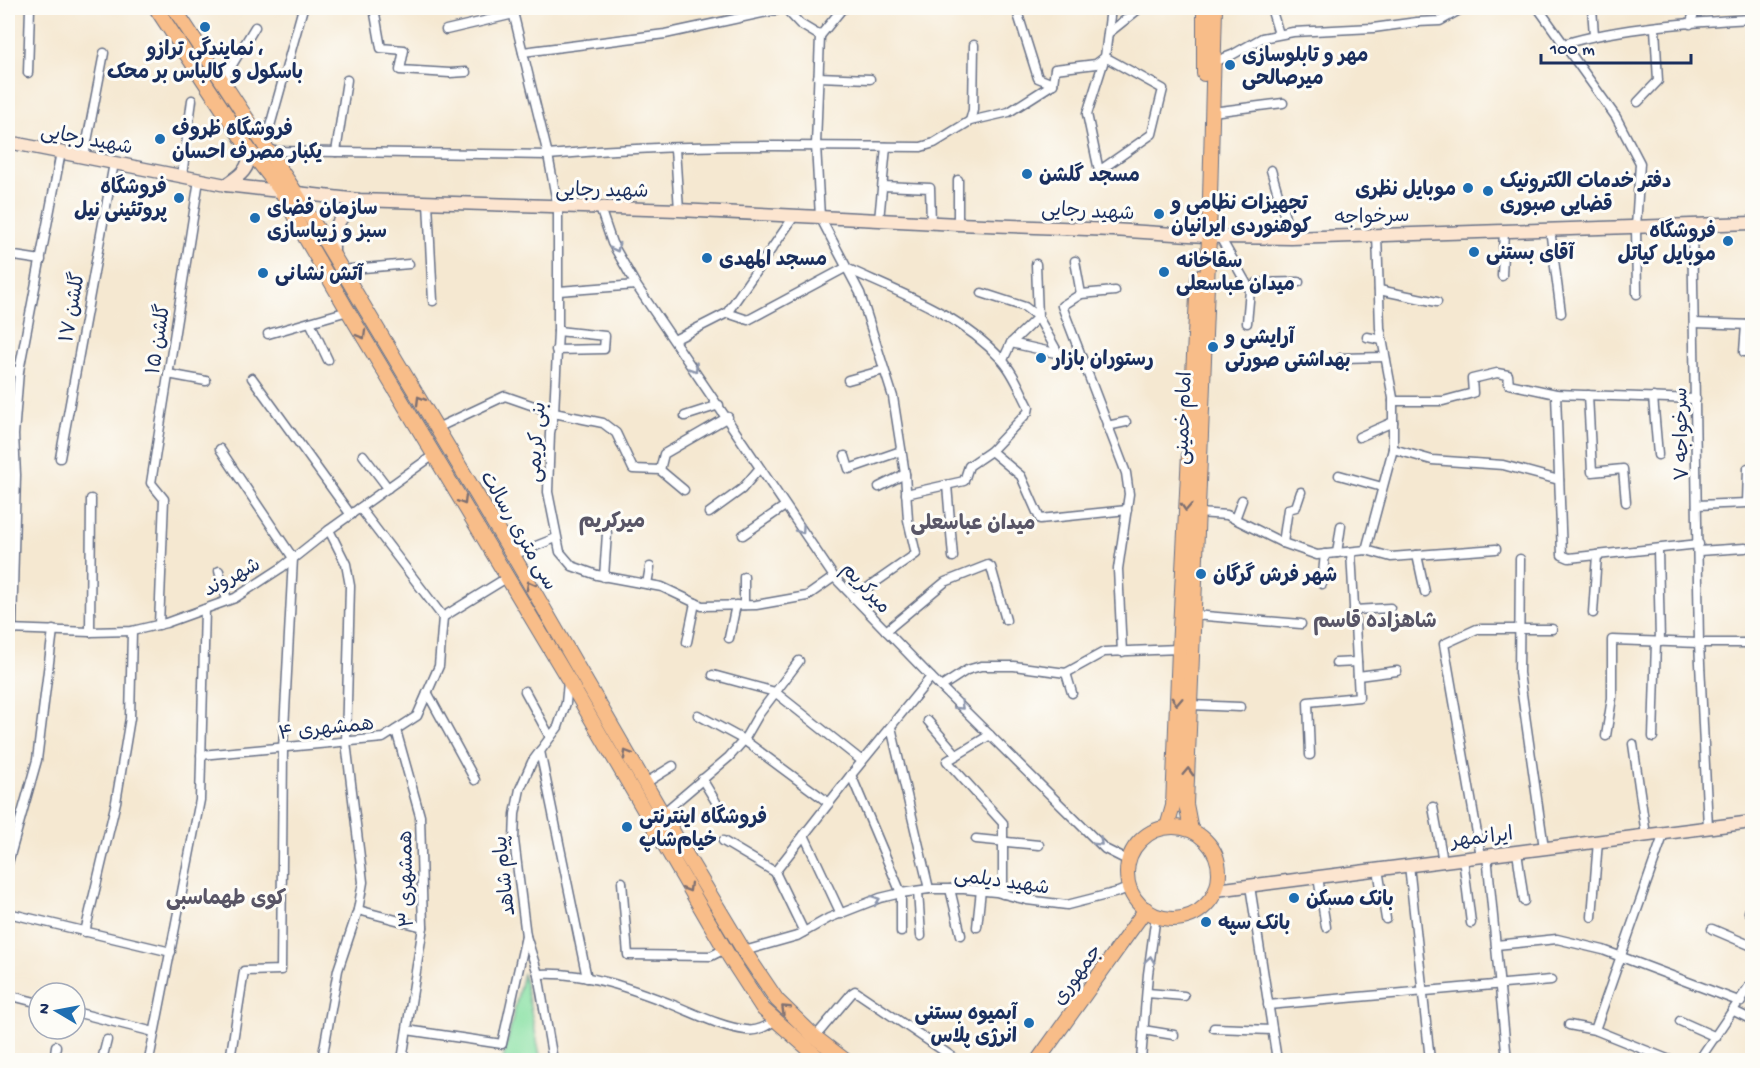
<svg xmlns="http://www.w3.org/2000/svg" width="1760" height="1068" font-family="'Gochi Hand','Playpen Sans Arabic',sans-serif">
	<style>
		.green { fill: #8ae1a5; stroke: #528882; stroke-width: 1.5 }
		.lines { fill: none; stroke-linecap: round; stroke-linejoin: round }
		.minor-casing { stroke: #677086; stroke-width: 11 }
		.secondary-casing { stroke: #677086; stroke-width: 15 }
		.primary-casing { stroke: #677086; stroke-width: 16 }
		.minor { stroke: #fff; stroke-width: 8 }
		.secondary { stroke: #fce5d0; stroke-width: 12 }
		.primary { stroke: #f8bd89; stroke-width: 14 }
		.oneway { stroke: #8d97ae }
		.oneway2 { stroke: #7e6f71 }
		.poi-dot { fill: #1f6fb2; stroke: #fdfcf7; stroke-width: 2 }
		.labels { text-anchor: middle; stroke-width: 6; stroke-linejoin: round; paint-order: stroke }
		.poi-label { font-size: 20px; font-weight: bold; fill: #1b2f5e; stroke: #fdfcf7; text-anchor: start }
		.street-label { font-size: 20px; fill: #1b2f5e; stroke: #fdfcf7 }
		.neighbourhood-label { font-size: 21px; font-weight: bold; fill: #595667; stroke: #fdfcf7 }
	</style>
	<rect width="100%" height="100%" fill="#fdfcf7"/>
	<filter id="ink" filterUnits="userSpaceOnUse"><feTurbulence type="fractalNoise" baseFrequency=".0167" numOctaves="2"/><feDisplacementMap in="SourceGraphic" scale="12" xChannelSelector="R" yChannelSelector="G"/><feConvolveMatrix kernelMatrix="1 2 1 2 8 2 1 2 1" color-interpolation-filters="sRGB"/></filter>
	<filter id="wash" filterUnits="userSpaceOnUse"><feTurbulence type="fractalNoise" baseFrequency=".008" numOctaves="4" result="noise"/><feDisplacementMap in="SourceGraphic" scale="24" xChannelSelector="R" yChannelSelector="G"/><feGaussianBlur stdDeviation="1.35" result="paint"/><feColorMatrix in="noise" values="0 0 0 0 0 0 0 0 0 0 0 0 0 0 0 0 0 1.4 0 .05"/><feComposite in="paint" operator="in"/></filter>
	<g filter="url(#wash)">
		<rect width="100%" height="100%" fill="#f5e8d1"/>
		<path class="green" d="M523 973 541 1060H503Z"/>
	</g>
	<g filter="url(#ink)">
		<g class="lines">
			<g class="minor-casing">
				<g id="minor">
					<path d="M374 8 381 48 404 50 400 70 450 73 466 72"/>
					<path d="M512 8 548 155 558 208V331L554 413 550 433 548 492 560 552 572 566 597 575 662 587 702 606 756 605 807 596 834 577"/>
					<path d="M785 8 800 24 820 36 816 145 820 217 860 293 893 397 905 474 908 520 916 554 853 598"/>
					<path d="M1016 8 1038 78 1053 84"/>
					<path d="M1271 8 1279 34"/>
					<path d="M1538 8 1616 117 1640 163 1636 227 1637 294"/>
					<path d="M1592 8 1594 35"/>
					<path d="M1690 24 1696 8"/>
					<path d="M446 30 514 14 515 8"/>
					<path d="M1110 32 1140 8"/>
					<path d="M820 36 842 9 846 8"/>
					<path d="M1564 44C1620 27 1694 22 1752 19"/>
					<path d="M523 52 665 34 786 8"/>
					<path d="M1105 57 1163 89 1152 134 1099 171 1087 114 1105 57 1111 8"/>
					<path d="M1211 63 1232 55 1262 38 1293 32 1373 28 1417 22 1440 21 1463 8"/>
					<path d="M28 73 30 8"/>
					<path d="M818 77 870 79"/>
					<path d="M223 80 255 27"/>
					<path d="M1053 84 1055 69 1096 64 1105 57"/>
					<path d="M1638 102 1658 81 1655 28"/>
					<path d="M1212 112 1283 103"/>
					<path d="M970 121 973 110 974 45"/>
					<path d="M265 144 303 8"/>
					<path d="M675 149 679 210"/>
					<path d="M269 151 548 155C672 143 797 146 921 147L934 143 970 121 1009 112 1053 84"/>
					<path d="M336 152 347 80"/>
					<path d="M84 157 104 53"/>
					<path d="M1271 170 1291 238"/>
					<path d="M182 176 192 100"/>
					<path d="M958 180V224"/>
					<path d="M883 186 930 188 931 223"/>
					<path d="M428 203 433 301"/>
					<path d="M600 208 612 243 636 285 834 577 931 677 1105 849 1129 861"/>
					<path d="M879 220 886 147"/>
					<path d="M1692 225 1699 643 1708 827"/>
					<path d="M1550 229 1561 313"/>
					<path d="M1220 237 1250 290 1247 323"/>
					<path d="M8 255 41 260"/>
					<path d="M1075 261 1081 294"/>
					<path d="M1036 264 1038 317 1058 353"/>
					<path d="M846 268C900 293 960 314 1001 359 1013 371 1021 392 1029 407L1028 412 991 451 969 466 964 481 906 494"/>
					<path d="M341 270 409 264"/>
					<path d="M1502 276 1504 230"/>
					<path d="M1250 290 1257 283 1299 282"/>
					<path d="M1379 290 1437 302"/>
					<path d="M559 291 636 285"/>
					<path d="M1115 291 1081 294 1062 306 1126 473 1129 494 1118 569 1122 652"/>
					<path d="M982 293 1025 307 1038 317"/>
					<path d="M727 313 748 320 845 268"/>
					<path d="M310 322 328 360"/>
					<path d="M1695 323 1752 325"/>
					<path d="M268 334 348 311"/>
					<path d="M1367 337 1382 340"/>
					<path d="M674 340 727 313 795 215"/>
					<path d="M1011 343 1082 359"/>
					<path d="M556 350 604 349 605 336 558 331"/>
					<path d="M1744 352 1746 325"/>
					<path d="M1341 358 1385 357"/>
					<path d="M1003 360 1011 343 1038 317"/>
					<path d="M8 371H19"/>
					<path d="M168 374 206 381"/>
					<path d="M252 378 351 515"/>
					<path d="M848 380 884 370"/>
					<path d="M1556 394 1562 555 1569 558 1699 544"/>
					<path d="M1588 395 1592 472 1623 469 1626 502"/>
					<path d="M1653 397 1658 455"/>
					<path d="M1393 401H1443L1473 393 1472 379 1497 373 1508 375 1509 384 1556 394 1696 399"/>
					<path d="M685 416 719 405"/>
					<path d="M1107 426 1126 422"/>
					<path d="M437 428 505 396 554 413 603 423 616 433 633 469 660 470 684 490"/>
					<path d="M1359 437 1393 422"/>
					<path d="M220 449 293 558 283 749 281 970 244 971 230 1060"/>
					<path d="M1393 449 1432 460 1503 465 1559 480"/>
					<path d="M991 451 1021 476 1040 519 1127 510"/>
					<path d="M363 455 388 488"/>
					<path d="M845 456 849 469 901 451"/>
					<path d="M60 458 114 163"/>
					<path d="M660 470 664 454 728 417"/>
					<path d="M1339 475 1382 487"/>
					<path d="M947 485 953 557"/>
					<path d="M879 487 905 474"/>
					<path d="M1697 505 1747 503 1748 468"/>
					<path d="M360 508 443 617"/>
					<path d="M709 513 742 489 759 469"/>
					<path d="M1198 513 1227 515 1283 543 1317 555 1366 550 1391 557 1496 549"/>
					<path d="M1235 519 1242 500"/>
					<path d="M743 535 785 506"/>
					<path d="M1283 543 1288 509 1296 507 1301 492"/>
					<path d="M1658 549 1660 642"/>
					<path d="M1366 550 1393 449V398L1380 328 1377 234"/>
					<path d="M1699 551 1745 548"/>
					<path d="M1337 553 1341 526"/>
					<path d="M513 555 556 538"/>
					<path d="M1417 555 1425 592"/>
					<path d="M1520 559 1519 673 1544 848"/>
					<path d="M219 571 227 600"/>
					<path d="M604 577 607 533"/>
					<path d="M744 577V605"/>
					<path d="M647 584 650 567"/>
					<path d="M1322 584 1325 554"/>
					<path d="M1354 610 1390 608"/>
					<path d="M1593 613 1597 555"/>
					<path d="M1194 615 1301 624"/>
					<path d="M443 617 508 577"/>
					<path d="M159 625 164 499 151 483 199 180"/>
					<path d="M8 629 90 632 132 631 166 623 235 598 281 568 329 530 435 454"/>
					<path d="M12 629 16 475 14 435 19 371 61 152"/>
					<path d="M886 631 945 582 988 565 991 567 1006 620"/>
					<path d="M90 632 91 499"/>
					<path d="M729 638 736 605"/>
					<path d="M687 642 695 603"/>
					<path d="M1336 663 1357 662"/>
					<path d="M1066 673 1072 693"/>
					<path d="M713 675 775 692 862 761"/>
					<path d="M1358 676 1397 671"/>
					<path d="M941 687 967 670 981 666H1014L1066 673 1104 652 1179 649"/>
					<path d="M525 691 550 737"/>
					<path d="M427 692 475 780"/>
					<path d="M1190 705 1240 707"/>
					<path d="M698 715 744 740 829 803"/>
					<path d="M928 721 957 755"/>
					<path d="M891 727 929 889"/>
					<path d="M396 730 420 816 423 927 402 1060"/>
					<path d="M990 735 947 761 1003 823V894"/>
					<path d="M1606 736 1612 698V640L1699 643H1752"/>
					<path d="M1653 737 1656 642"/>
					<path d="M1633 744 1646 835"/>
					<path d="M540 751 587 978"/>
					<path d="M201 755 383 738 417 716 439 666 443 617"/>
					<path d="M1310 755 1308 702 1359 697 1351 552"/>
					<path d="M851 775 901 893V932"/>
					<path d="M702 779 716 802"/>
					<path d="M644 784 673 766"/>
					<path d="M1433 807 1443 861"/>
					<path d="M662 814 729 757 744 740 759 714 799 661"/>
					<path d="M1664 833 1595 1030 1670 1060"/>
					<path d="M804 835 841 914"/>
					<path d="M976 839 1039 845"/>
					<path d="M723 841 775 872 804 932"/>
					<path d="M1517 852 1524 901"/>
					<path d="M1487 855 1507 1060"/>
					<path d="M1481 856 1444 644 1477 629H1552"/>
					<path d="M1463 858 1471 923"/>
					<path d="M8 863 37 760 53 630"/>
					<path d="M1409 865 1430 1060"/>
					<path d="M1378 869 1386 919"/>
					<path d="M775 872 851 775 931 677"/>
					<path d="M1318 877 1326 927"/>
					<path d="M622 882 628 955 711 956 725 949"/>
					<path d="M1250 886 1277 1060"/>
					<path d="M950 889 961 935"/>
					<path d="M918 891 921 936"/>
					<path d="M358 910 423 927"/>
					<path d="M1749 912 1752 900"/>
					<path d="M8 913 171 952"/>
					<path d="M1592 917 1598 841"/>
					<path d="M977 927 981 890"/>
					<path d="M1712 929 1752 946"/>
					<path d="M85 932 116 802 130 718 132 631"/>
					<path d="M1496 945 1557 939 1603 950 1741 1002"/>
					<path d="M744 951 797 936 829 918 880 898 901 893 929 889H964L996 892 1027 900 1067 905 1118 892 1130 887"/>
					<path d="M538 974C585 971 633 989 676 1006 698 1015 722 1027 746 1030 757 1032 767 1026 776 1020"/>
					<path d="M1147 993 1184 996"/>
					<path d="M8 995 39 1003"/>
					<path d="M1268 1005 1551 980"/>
					<path d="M1734 1011 1752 1020"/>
					<path d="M75 1012 154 1032"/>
					<path d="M1680 1021 1716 1037"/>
					<path d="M1569 1025 1595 1030"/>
					<path d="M1214 1028 1272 1030"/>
					<path d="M407 1030 502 1044 526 936"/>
					<path d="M1143 1030 1174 1035"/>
					<path d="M815 1037 852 993 855 991 957 1060"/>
					<path d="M54 1060 56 1046"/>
					<path d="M102 1060 107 1040"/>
					<path d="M149 1060 200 800 205 609"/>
					<path d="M322 1060 338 970 358 910 363 882 346 742 350 586 346 564 329 530"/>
					<path d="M553 1060 538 974 526 936 514 840 515 814 520 789 532 762 558 727 566 703 568 682"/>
					<path d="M1141 1060 1148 974 1156 915"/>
					<path d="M1699 1060 1752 982"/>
				</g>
			</g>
			<g class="secondary-casing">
				<g id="secondary">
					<path d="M8 142 226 185 359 200 679 210 958 224 1113 230 1220 237 1291 238 1752 223"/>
					<path d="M226 185C241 175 249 170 250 151"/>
					<path d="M333 255C332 226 338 219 359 200"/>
					<path d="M1216 890 1752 822"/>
				</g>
			</g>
			<g class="primary-casing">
				<g id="primary">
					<path d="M156 8 250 151 282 192 306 239 348 311 568 679 730 958 763 1009 821 1060"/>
					<path d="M174 8 296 193 517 562 687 856 744 951 777 1000 815 1037 845 1060"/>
					<path d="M1204 74V8"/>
					<path d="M1167 827 1173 806 1179 649 1198 277"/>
					<circle cx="1173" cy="873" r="46"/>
					<path d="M1191 830 1186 804 1209 236 1215 8"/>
					<path d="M1038 1060 1146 909"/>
				</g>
			</g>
			<use href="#minor" class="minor"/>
			<use href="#secondary" class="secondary"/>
			<use href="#primary" class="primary"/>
		</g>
		<defs><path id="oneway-chevron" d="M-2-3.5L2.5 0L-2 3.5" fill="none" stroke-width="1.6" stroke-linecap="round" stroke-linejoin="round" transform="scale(1.5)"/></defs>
		<g class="oneway">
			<use href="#oneway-chevron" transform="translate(616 248) rotate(63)"/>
			<use href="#oneway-chevron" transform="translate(694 368) rotate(56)"/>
			<use href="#oneway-chevron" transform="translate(801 530) rotate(55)"/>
			<use href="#oneway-chevron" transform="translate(960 706) rotate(44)"/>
			<use href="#oneway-chevron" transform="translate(1099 842) rotate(44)"/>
			<use href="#oneway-chevron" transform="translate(876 900) rotate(-19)"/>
			<use href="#oneway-chevron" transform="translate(1150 960) rotate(-82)"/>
		</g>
		<g class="oneway2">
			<use href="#oneway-chevron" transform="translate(362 335) rotate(60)"/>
			<use href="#oneway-chevron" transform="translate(420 400) rotate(-121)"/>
			<use href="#oneway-chevron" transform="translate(463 501) rotate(59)"/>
			<use href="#oneway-chevron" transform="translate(1186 507) rotate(93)"/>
			<use href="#oneway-chevron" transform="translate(530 585) rotate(-119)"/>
			<use href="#oneway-chevron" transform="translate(1177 701) rotate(92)"/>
			<use href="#oneway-chevron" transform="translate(627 754) rotate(-120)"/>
			<use href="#oneway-chevron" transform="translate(1188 772) rotate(-88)"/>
			<use href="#oneway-chevron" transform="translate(688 888) rotate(59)"/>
			<use href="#oneway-chevron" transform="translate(785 1009) rotate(-136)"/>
		</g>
	</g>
	<g class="poi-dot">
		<circle cx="205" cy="27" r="6"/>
		<circle cx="1230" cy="65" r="6"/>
		<circle cx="160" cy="139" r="6"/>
		<circle cx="1027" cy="174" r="6"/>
		<circle cx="1468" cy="188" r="6"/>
		<circle cx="1488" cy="191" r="6"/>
		<circle cx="179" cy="198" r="6"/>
		<circle cx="1159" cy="214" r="6"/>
		<circle cx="255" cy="218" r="6"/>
		<circle cx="1728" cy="241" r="6"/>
		<circle cx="1474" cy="252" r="6"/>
		<circle cx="707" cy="258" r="6"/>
		<circle cx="1164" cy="272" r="6"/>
		<circle cx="263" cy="273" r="6"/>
		<circle cx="1213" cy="347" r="6"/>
		<circle cx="1041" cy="358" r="6"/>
		<circle cx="1201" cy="574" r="6"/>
		<circle cx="627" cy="827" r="6"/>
		<circle cx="1294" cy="898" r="6"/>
		<circle cx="1206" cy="922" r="6"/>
		<circle cx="1029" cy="1023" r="6"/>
	</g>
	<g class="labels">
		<g class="poi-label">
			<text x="205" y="55" text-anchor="middle">نمایندگی ترازو ،<tspan x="205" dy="23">باسکول و کالباس بر محک</tspan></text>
			<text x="1242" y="61">مهر و تابلوسازی<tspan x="1242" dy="23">میرصالحی</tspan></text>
			<text x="172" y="135">فروشگاه ظروف<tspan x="172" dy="23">یکبار مصرف احسان</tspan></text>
			<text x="1039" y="181">مسجد گلشن</text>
			<text x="1500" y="187">دفتر خدمات الکترونیک<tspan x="1500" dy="23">قضایی صبوری</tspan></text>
			<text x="167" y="193" text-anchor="end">فروشگاه<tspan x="167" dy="23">پروتئینی نیل</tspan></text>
			<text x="1456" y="195" text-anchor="end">موبایل نظری</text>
			<text x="1171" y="209">تجهیزات نظامی و<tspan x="1171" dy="23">کوهنوردی ایرانیان</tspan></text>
			<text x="267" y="214">سازمان فضای<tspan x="267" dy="23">سبز و زیباسازی</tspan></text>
			<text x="1716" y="237" text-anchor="end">فروشگاه<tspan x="1716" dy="23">موبایل کیاتل</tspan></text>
			<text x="1486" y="259">آقای بستنی</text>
			<text x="719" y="265">مسجد المهدی</text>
			<text x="1176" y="267">سقاخانه<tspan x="1176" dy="23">میدان عباسعلی</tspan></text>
			<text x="275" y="280">آتش نشانی</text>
			<text x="1225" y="343">آرایشی و<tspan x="1225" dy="23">بهداشتی صورتی</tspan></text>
			<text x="1053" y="365">رستوران بازار</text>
			<text x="1213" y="581">شهر فرش گرگان</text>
			<text x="639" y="823">فروشگاه اینترنتی<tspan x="639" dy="23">خیام‌شاپ</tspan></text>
			<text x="1306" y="905">بانک مسکن</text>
			<text x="1218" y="929">بانک سپه</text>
			<text x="1017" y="1019" text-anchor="end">آبمیوه بستنی<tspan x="1017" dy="23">انرژی پلاس</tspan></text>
		</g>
		<g class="street-label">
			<text transform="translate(87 138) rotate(11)" y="7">شهید رجایی</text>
			<text transform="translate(602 189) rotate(1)" y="7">شهید رجایی</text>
			<text transform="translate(1088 210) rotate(3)" y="7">شهید رجایی</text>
			<text transform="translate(1372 215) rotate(-2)" y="7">سرخواجه</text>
			<text transform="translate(71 307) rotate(-80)" y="7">گلشن ۱۷</text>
			<text transform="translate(157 339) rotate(-81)" y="7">گلشن ۱۵</text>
			<text transform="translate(1182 418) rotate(-88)" y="7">امام خمینی</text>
			<text transform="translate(1680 434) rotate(-91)" y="7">سرخواجه ۷</text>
			<text transform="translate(535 442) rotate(-86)" y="7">بنی کریمی</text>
			<text transform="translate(520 530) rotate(60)" y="7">سی متری رسالت</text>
			<text transform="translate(231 576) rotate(-28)" y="7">شهروند</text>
			<text transform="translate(867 587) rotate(47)" y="7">میرکریم</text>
			<text transform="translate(326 727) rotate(-6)" y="7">همشهری ۴</text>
			<text transform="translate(1482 836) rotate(-7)" y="7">ایرانمهر</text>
			<text transform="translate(503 876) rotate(-96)" y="7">پیام شاهد</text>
			<text transform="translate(405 879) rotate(-91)" y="7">۳ همشهری</text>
			<text transform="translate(1002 880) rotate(8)" y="7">شهید دیلمی</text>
			<text transform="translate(1076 974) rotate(-54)" y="7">جمهوری</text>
		</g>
		<g class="neighbourhood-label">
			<text x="612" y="527">میرکریم</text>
			<text x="973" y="529">میدان عباسعلی</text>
			<text x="1375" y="627">شاهزاده قاسم</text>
			<text x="226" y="904">کوی طهماسبی</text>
		</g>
	</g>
	<rect width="1760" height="1068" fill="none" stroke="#fdfcf7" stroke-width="30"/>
	<g transform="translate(57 1011) rotate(280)"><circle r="28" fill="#fdfcf7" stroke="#a3aaba" stroke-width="1.5"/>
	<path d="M0-4.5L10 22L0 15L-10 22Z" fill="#1f6fb2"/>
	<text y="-9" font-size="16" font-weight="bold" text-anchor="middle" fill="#1b2f5e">N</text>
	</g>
	<path d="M1541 54v9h150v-9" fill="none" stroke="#1b2f5e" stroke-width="3"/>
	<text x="1550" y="54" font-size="18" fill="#1b2f5e" stroke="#fdfcf7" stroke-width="4.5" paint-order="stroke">100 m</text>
</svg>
